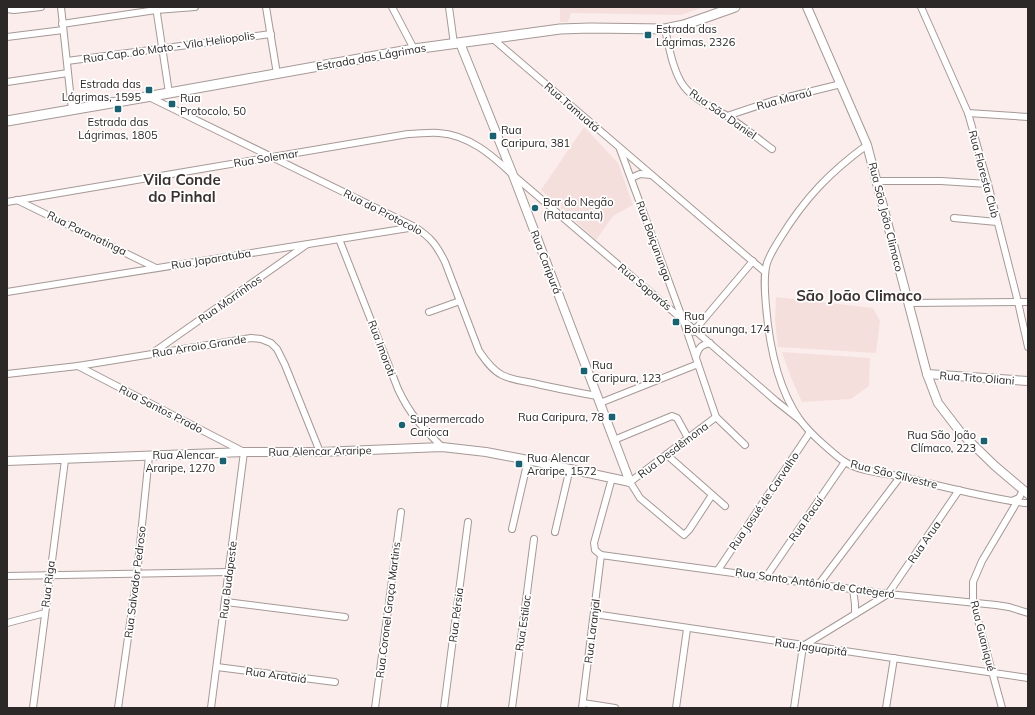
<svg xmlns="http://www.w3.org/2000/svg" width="1035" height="715" font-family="Mulish,sans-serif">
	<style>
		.built { fill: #f5dfdc }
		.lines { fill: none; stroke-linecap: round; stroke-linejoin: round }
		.minor-casing { stroke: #a59997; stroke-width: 8 }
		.tertiary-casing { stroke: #a59997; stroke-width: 10 }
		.secondary-casing { stroke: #a59997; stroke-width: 11 }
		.minor { stroke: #fff; stroke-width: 6 }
		.tertiary { stroke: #fff; stroke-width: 8 }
		.secondary { stroke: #fff; stroke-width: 9 }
		.poi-dot { fill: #1a6271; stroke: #fff; stroke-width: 1.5 }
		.labels { text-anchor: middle; stroke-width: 3.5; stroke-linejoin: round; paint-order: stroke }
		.poi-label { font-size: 11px; fill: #2d2828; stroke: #fff; text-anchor: start }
		.street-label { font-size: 11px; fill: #2d2828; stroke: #fff }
		.district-label { font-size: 15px; font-weight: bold; fill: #3b3230; stroke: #fff }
	</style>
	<rect width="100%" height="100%" fill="#faedeb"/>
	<g class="built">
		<path d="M560 7H704L681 15 571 13 568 22H560Z"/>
		<path d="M584 127 618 163 633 205 613 216 596 240 541 190Z"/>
		<path d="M776 297 873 308 880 321 876 353 778 347 775 321Z"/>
		<path d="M782 352 870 358 869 386 851 399 802 402 792 380Z"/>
	</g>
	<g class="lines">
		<g class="minor-casing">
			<g id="minor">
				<path d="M61 7 72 110"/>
				<path d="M156 7 169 93"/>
				<path d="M266 7 277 74"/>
				<path d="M392 7 414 49"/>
				<path d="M449 7 454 44"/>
				<path d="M921 7 968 113 988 184 1018 302 1028 347"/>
				<path d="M7 9 14 10 41 7"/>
				<path d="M62 24 156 10 195 7"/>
				<path d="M665 29C669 47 672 66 681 82 691 99 711 106 727 116 743 126 757 138 772 149"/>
				<path d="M7 37 63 30"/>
				<path d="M492 38 765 272"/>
				<path d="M67 61 271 34"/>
				<path d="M7 82 68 73"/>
				<path d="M149 97 415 227C431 238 436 244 445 262L479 351C485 360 492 370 502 375 512 380 523 381 533 383 554 388 575 392 597 396"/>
				<path d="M968 113 1028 117"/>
				<path d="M727 116 772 101 841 84"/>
				<path d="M867 145C830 172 805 198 781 237 776 245 770 254 767 263 763 276 765 293 766 306 769 343 778 389 800 420 807 429 815 437 823 444 830 450 837 457 845 462 861 472 884 473 903 477 943 487 983 497 1024 503H1028"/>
				<path d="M620 149 683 320 716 417 745 445"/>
				<path d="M631 178 640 174 651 175"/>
				<path d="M877 181H941L988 184"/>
				<path d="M17 200 156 268"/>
				<path d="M7 202 408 134C419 134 429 132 439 133 469 135 492 155 513 175L683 320 776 401 800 420"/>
				<path d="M954 218 997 222"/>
				<path d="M339 239 398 389C410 415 422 427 442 447"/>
				<path d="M7 292 415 227"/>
				<path d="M908 303 1028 302"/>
				<path d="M429 312 460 301"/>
				<path d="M693 332 753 261"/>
				<path d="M154 352 306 245"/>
				<path d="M696 357C698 348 701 345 710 343"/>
				<path d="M78 366 244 452 211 708"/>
				<path d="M7 374 78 366 251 338 261 339 271 343 277 349 285 365 320 452"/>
				<path d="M600 403 698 364"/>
				<path d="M614 440 672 416 677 418 688 438"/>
				<path d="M667 455 725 506"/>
				<path d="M612 478 594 543 595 550 601 555 888 594 996 605 1009 607 1028 613"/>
				<path d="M712 495 689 530 684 535 640 498 630 482 716 417"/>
				<path d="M1012 501 1019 498 1023 490"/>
				<path d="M512 529 528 460"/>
				<path d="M555 532 570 468"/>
				<path d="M718 570 810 432"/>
				<path d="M7 576 229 572"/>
				<path d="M766 577 845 462"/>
				<path d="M819 584 900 477"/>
				<path d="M853 589 855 604V614"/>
				<path d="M226 602 345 617"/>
				<path d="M594 614 1028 678"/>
				<path d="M7 623 45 613"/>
				<path d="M217 667 335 682"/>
				<path d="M583 703 615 708"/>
				<path d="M33 708 65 460"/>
				<path d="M118 708 137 574 149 456"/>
				<path d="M375 708 401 512"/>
				<path d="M444 708 468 522"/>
				<path d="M512 708 534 539"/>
				<path d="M582 708 601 555"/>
				<path d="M676 708 687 629"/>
				<path d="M794 708 803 646 888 594 959 490"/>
				<path d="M886 708 894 658"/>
				<path d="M1002 708 973 602V582L982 561 1017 502"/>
			</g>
		</g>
		<g class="tertiary-casing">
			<g id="tertiary">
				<path d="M807 7 867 145 927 374 938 403 961 433 995 466 1028 494"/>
				<path d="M460 43 513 175 630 482"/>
				<path d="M927 374 1028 381"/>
				<path d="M7 461 244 452H320L442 447 486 452 528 460 630 482"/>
			</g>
		</g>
		<g class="secondary-casing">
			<path id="secondary" d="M7 121 169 93 414 49 560 29 590 28 665 29 684 25 735 7"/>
		</g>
		<use href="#minor" class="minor"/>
		<use href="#tertiary" class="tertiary"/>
		<use href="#secondary" class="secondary"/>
	</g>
	<g class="poi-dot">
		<rect x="644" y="31" width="8" height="8" rx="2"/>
		<rect x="145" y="86" width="8" height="8" rx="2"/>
		<rect x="168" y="100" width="8" height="8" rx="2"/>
		<rect x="114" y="105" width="8" height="8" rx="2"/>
		<rect x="489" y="132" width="8" height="8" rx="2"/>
		<circle cx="535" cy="208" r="4"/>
		<rect x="672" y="318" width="8" height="8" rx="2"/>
		<rect x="580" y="367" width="8" height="8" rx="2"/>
		<rect x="608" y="413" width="8" height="8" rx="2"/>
		<circle cx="402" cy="425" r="4"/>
		<rect x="980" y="437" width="8" height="8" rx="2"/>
		<rect x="219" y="457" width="8" height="8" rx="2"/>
		<rect x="515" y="460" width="8" height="8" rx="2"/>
	</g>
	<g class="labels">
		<g class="poi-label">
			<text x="656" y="33">Estrada das<tspan x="656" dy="13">Lágrimas, 2326</tspan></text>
			<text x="141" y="88" text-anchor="end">Estrada das<tspan x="141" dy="13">Lágrimas, 1595</tspan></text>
			<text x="180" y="102">Rua<tspan x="180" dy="13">Protocolo, 50</tspan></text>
			<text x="118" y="126" text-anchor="middle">Estrada das<tspan x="118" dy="13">Lágrimas, 1805</tspan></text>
			<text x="501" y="134">Rua<tspan x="501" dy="13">Caripura, 381</tspan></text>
			<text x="543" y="206">Bar do Negão<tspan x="543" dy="13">(Ratacanta)</tspan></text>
			<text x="684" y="320">Rua<tspan x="684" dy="13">Boicununga, 174</tspan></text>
			<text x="592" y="369">Rua<tspan x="592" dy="13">Caripura, 123</tspan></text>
			<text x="604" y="421" text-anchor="end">Rua Caripura, 78</text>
			<text x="410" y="423">Supermercado<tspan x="410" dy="13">Carioca</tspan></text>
			<text x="976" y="439" text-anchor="end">Rua São João<tspan x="976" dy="13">Clímaco, 223</tspan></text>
			<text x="215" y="459" text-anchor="end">Rua Alencar<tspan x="215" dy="13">Araripe, 1270</tspan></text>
			<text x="527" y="462">Rua Alencar<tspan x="527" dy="13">Araripe, 1572</tspan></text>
		</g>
		<g class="street-label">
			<text transform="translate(169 47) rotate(-8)" y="4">Rua Cap. do Mato - Vila Heliopolis</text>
			<text transform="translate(371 57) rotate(-10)" y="4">Estrada das Lágrimas</text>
			<text transform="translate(784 99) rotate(-15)" y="4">Rua Maraú</text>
			<text transform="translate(572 107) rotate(41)" y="4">Rua Tamuatá</text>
			<text transform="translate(723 114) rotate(35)" y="4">Rua São Daniel</text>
			<text transform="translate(266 158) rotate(-9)" y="4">Rua Solemar</text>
			<text transform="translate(984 174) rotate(75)" y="4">Rua Floresta Club</text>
			<text transform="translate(383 212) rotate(27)" y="4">Rua do Protocolo</text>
			<text transform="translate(886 217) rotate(76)" y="4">Rua São João Climaco</text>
			<text transform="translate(87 233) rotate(26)" y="4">Rua Paranatinga</text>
			<text transform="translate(654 241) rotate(70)" y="4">Rua Boiçununga</text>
			<text transform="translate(211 259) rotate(-9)" y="4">Rua Japaratuba</text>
			<text transform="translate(546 262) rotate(69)" y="4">Rua Caripurá</text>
			<text transform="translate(645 287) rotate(40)" y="4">Rua Saparás</text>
			<text transform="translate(230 299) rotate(-35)" y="4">Rua Morrinhos</text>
			<text transform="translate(199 346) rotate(-9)" y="4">Rua Arroio Grande</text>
			<text transform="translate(382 348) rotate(69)" y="4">Rua Imoroti</text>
			<text transform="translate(977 378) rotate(4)" y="4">Rua Tito Oliani</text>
			<text transform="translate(161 409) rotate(27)" y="4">Rua Santos Prado</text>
			<text transform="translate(673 450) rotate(-37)" y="4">Rua Desdêmona</text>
			<text transform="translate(320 451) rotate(-1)" y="4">Rua Alencar Araripe</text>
			<text transform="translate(894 474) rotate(14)" y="4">Rua São Silvestre</text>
			<text transform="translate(764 501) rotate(-56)" y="4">Rua Josué de Carvalho</text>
			<text transform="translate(806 519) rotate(-55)" y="4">Rua Pacuí</text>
			<text transform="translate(924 542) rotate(-55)" y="4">Rua Arua</text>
			<text transform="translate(228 580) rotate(-83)" y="4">Rua Budapeste</text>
			<text transform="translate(135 582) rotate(-83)" y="4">Rua Salvador Pedroso</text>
			<text transform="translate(815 583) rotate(8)" y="4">Rua Santo Antônio de Categeró</text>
			<text transform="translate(48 584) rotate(-83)" y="4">Rua Riga</text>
			<text transform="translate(388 610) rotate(-83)" y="4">Rua Coronel Graça Martins</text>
			<text transform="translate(456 615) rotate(-83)" y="4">Rua Pérsia</text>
			<text transform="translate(523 623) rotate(-82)" y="4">Rua Estilac</text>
			<text transform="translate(592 631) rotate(-83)" y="4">Rua Laranjal</text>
			<text transform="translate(983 636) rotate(76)" y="4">Rua Guaniqué</text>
			<text transform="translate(811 647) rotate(8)" y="4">Rua Jaguapitâ</text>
			<text transform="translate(276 675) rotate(8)" y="4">Rua Arataiá</text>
		</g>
		<g class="district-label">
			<text x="182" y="185">Vila Conde<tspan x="182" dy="17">do Pinhal</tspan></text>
			<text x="859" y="301">São João Climaco</text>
		</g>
	</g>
	<rect width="1035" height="715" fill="none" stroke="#2d2828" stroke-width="16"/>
</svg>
